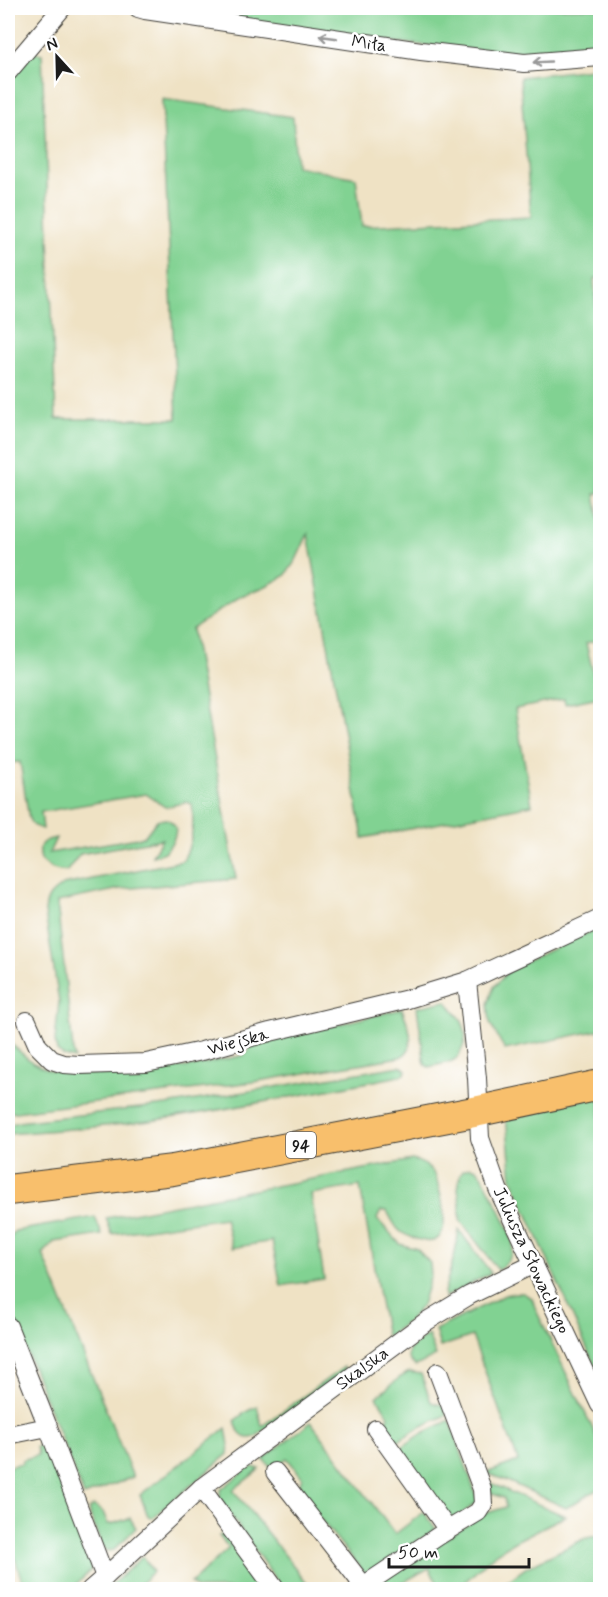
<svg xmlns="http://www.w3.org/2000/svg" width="608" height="1597" font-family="Mynerve,sans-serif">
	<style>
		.green { fill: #81d292; stroke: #4e7757; stroke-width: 1.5 }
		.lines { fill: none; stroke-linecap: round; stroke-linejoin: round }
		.minor-casing { stroke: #3c3a35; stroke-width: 20 }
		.primary-casing { stroke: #3c3a35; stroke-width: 32 }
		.minor { stroke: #fff; stroke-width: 18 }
		.primary { stroke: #f8bf6c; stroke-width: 30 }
		.oneway { stroke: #999 }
		.labels { text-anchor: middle; stroke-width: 5; stroke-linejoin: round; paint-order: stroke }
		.shield { fill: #fff; stroke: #606060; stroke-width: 1.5 }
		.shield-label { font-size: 16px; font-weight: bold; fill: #1c1c1c }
		.street-label { font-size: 18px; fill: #1c1c1c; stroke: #fff }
	</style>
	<rect width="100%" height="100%" fill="#fff"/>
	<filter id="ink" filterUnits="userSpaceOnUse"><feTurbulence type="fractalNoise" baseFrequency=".0167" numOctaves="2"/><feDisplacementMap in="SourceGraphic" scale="12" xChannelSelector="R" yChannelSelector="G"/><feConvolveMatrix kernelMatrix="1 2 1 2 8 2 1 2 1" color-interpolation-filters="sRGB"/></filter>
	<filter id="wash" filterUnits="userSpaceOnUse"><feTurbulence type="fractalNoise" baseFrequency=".008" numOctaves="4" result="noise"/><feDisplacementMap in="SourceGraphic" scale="24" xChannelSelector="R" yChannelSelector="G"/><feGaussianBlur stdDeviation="1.35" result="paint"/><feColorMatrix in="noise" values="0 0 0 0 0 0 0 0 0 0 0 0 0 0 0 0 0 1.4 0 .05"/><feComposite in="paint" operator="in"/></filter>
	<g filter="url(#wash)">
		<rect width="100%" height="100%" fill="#efe2c4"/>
		<g class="green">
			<path d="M189 8H600V49L512 54 205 23Z"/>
			<path d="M8 48 42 54 56 419H177L162 99 293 117 296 166 356 178 362 226 531 217 520 77 600 68V278L594 279 600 364V493L595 494 600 523V640L586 643 599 697 565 704 564 699 515 709 532 805 363 838 308 534 296 560 285 576 264 587 241 596 192 629 236 879 120 889 57 902 74 1059 64 1056 57 1051 55 1041 59 1002 45 912C46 897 51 893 63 885L182 861C193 845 194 823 192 804L187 802 165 807 146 794 41 812 43 829C36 827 32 826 29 819L20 762 8 763Z"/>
			<path d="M167 819C170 821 173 822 175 826 178 834 170 849 162 853 159 855 155 855 152 856L162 839 80 854 67 871C56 872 49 868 41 860 37 844 41 841 56 838L49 853 144 837 157 820Z"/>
			<path d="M600 927V1030L505 1050 490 1023 488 1004 494 987 510 969Z"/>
			<path d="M446 1001C458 1014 471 1028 463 1047 460 1053 459 1058 452 1061 445 1064 436 1065 429 1067L425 1065 417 1007Z"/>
			<path d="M402 1009C408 1024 419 1049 400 1057L253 1082 8 1113V1043H10L33 1063 50 1070 77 1074H124L194 1066 245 1055 252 1045Z"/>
			<path d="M400 1066 404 1068 406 1070 405 1074 395 1077C316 1092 237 1108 157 1120 107 1127 58 1130 8 1134V1125L18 1122 166 1105Z"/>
			<path d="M600 1095V1378L512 1179 506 1118Z"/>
			<path d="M412 1160C421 1161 430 1167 435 1175 437 1179 438 1184 439 1189 444 1206 453 1250 420 1240 398 1234 397 1230 387 1211H381L377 1219 400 1244 417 1249 430 1263 431 1275 422 1305 410 1320 386 1337 360 1186 311 1194 324 1279 281 1286 272 1241 232 1248 225 1218 112 1234 106 1218Z"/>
			<path d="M470 1167 477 1169 483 1177C490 1192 514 1233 513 1247 512 1258 506 1264 498 1270L460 1220V1204L458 1189 460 1175 463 1170Z"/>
			<path d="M95 1217 102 1235 54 1242 43 1254 133 1477 84 1496 8 1305V1241L15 1231Z"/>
			<path d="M459 1230 491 1273 445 1297 444 1292 455 1253Z"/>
			<path d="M514 1293H523L532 1298 536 1310 600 1444V1485L598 1489 566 1508 505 1480 486 1473 518 1461 472 1336 440 1347 435 1330 505 1295Z"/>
			<path d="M428 1335 436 1356 416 1366C396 1354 417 1343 428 1335Z"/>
			<path d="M344 1367 345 1371 255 1437C241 1441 238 1432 235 1420L246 1412 257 1406 262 1426Z"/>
			<path d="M409 1372 421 1374 431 1402 444 1406 447 1415 420 1427 395 1443 384 1426 389 1416 377 1397 399 1378Z"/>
			<path d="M450 1420 478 1501 457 1518 450 1517 445 1512 399 1449 423 1433Z"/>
			<path d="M311 1422 395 1534 424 1512 436 1529 369 1573 363 1571 297 1491 302 1477 287 1458 272 1469 263 1459Z"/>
			<path d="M226 1428 229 1445 228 1454 152 1518 148 1516 140 1495Z"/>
			<path d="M40 1445 43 1446 59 1480 91 1562V1570L72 1589H21L24 1588 8 1535V1467L22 1463V1460L38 1455 36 1447Z"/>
			<path d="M253 1467 260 1469 233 1490 312 1589H282L220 1500V1490L247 1469Z"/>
			<path d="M486 1481 565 1516 514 1542 496 1553 457 1589H441L429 1568 391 1589 365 1590 484 1514 506 1507 504 1498 490 1493Z"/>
			<path d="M94 1506 103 1512 108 1524H112L130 1518 136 1528 114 1550 107 1551 101 1544 88 1510Z"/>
			<path d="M226 1533 265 1589H197L191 1583 229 1548 219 1536Z"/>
			<path d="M598 1536H600V1589H497L527 1567 586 1538Z"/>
			<path d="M143 1556 153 1572 135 1589H107Z"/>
		</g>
	</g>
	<g filter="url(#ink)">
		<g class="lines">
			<g class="minor-casing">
				<g id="minor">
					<path d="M138 8 145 10 421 51 508 61 524 63 600 57"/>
					<path d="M8 72 62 8"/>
					<path d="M467 981 477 1078 480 1138 498 1189 600 1405"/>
					<path d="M27 1021 38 1046 52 1060 64 1064 79 1065 146 1063 202 1051 270 1032 408 999 467 981 600 919"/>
					<path d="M8 1326 48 1427 8 1435"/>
					<path d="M48 1427 105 1577"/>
					<path d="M376 1429 448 1530"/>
					<path d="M275 1472 363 1585"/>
					<path d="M201 1488 276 1590"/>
					<path d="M90 1590 105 1577 201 1488 427 1321 470 1295 534 1264"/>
					<path d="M357 1590 443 1533 478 1512 483 1504 482 1489 438 1372"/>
				</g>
			</g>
			<g class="primary-casing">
				<path id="primary" d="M8 1190 173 1170 479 1111 600 1085"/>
			</g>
			<use href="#minor" class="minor"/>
			<use href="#primary" class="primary"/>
		</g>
		<defs><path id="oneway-shaft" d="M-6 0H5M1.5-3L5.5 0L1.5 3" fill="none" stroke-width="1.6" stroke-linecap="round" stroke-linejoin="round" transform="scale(1.5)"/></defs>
		<g class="oneway">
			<use href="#oneway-shaft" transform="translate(328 37) rotate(-172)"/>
			<use href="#oneway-shaft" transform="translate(542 62) rotate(177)"/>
		</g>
	</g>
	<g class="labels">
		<rect class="shield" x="286" y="1132" width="30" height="26" rx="4.5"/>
		<g class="shield-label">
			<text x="301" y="1151">94</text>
		</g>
		<g class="street-label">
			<text transform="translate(369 43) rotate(8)" y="6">Miła</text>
			<text transform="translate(238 1041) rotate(-15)" y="6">Wiejska</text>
			<text transform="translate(532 1260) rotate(65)" y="6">Juliusza Słowackiego</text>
			<text transform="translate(362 1368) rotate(-36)" y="6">Skalska</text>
		</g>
	</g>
	<rect width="608" height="1597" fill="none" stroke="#fff" stroke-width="30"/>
	<g transform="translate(57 57) rotate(338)" stroke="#ffffff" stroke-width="4.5" paint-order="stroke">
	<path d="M0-4.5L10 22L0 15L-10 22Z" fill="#1c1c1c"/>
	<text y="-9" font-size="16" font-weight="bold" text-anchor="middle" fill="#1c1c1c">N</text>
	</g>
	<path d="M389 1558v9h140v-9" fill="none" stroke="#1c1c1c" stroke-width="3"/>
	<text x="398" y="1558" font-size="18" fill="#1c1c1c" stroke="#ffffff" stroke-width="4.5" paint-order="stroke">50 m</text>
</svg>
